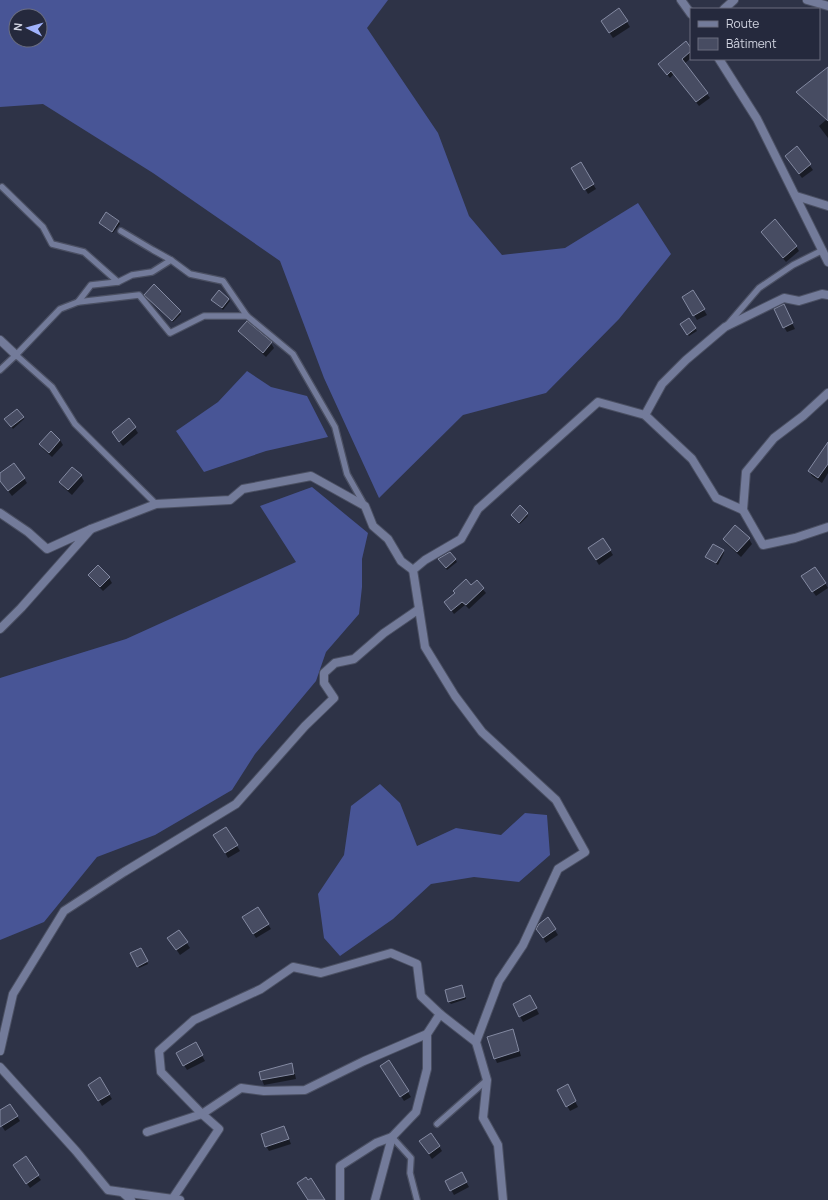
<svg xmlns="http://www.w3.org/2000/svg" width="828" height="1200" font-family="Manrope,sans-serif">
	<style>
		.forest { fill: #485596; fill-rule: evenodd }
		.shadow { fill: #0007 }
		.building { fill: #474c62; stroke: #848aa2 }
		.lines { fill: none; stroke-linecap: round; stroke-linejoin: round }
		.lane-casing { stroke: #4b5063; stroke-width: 8 }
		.street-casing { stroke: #4b5063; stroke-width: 10 }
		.lane { stroke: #737b9a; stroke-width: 5.5 }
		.street { stroke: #737b9a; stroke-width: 8 }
	</style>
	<rect width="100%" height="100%" fill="#2e3347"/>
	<g class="forest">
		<path d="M0 0H388L367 28 438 133 469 216 502 255 565 248 638 203 671 254 619 319 546 393 463 415 379 498 324 378 280 261 153 173 43 104 0 107ZM16 16H40V40H16Z"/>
		<path d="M247 371 271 387 307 396 328 437 266 451 204 472 176 431 218 402Z"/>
		<path d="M312 487 368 533 362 559V587L359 614 326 652 316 681 255 754 232 790 155 835 97 857 44 922 0 940V678L126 639 296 562 260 506Z"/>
		<path d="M380 784 400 803 417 846 456 828 501 835 525 813 547 815 550 855 519 882 474 877 431 884 393 919 340 956 324 938 318 894 344 855 351 806Z"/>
	</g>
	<g class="shadow">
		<path d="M627 22 630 27 613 38 605 26Z"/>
		<path d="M691 50V58L684 64 710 98 699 106 674 74 670 78 662 68Z"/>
		<path d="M828 70V138L819 126 826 120 800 96 797 92Z"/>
		<path d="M797 148 813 170 802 178 789 161Z"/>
		<path d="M580 163 596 189 588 194 573 168Z"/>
		<path d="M119 222 120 224 113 233 102 225 100 223Z"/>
		<path d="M762 232 796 246 799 251 786 262 765 237Z"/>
		<path d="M154 285 181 314 173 322 147 297Z"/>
		<path d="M693 292 707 315 697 320 683 297Z"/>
		<path d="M229 299 230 301 223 310 212 300Z"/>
		<path d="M786 311 795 329 787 332 784 327Z"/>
		<path d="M689 319 697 331 689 336 681 325Z"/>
		<path d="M247 323 271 343 274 348 266 357 243 336 240 331Z"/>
		<path d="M23 417 24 419 13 429 7 421Z"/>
		<path d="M129 419 138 433 123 446 113 433Z"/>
		<path d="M51 433 60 440 63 445 52 457 43 449 40 444Z"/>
		<path d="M828 449V473L822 483 812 476 809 471Z"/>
		<path d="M0 474 24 478 27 483 12 496 0 480Z"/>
		<path d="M81 476 84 481 72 495 63 487 60 482Z"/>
		<path d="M527 514 528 516 520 524 512 515Z"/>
		<path d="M735 526 749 539 752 544 741 557 727 544 724 539Z"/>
		<path d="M589 549 610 550 613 555 599 565Z"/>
		<path d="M723 551 724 553 718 565 708 559 706 557Z"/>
		<path d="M455 559 457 562 447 570 441 562Z"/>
		<path d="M89 575 109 578 112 583 103 591 92 580Z"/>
		<path d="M476 581 486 593 469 609 465 605 454 614 448 606Z"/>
		<path d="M806 582 825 583 828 588 816 596Z"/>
		<path d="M226 828 240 851 228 858 215 835Z"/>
		<path d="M258 908 271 929 256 938 243 917Z"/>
		<path d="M548 919 558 935 546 943 541 934Z"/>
		<path d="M179 931 190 948 180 955 172 943Z"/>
		<path d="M141 949 148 964 139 968 131 953Z"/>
		<path d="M463 989 466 999 451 1004 449 1002Z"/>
		<path d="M530 996 539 1014 523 1022 514 1005Z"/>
		<path d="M512 1031 515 1036 521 1056 497 1063 495 1058Z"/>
		<path d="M195 1043 205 1061 187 1070 177 1053Z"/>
		<path d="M389 1062 411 1097 404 1101 385 1071Z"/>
		<path d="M291 1065 294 1070 296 1079 264 1085 262 1080Z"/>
		<path d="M100 1079 112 1099 102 1106 90 1085Z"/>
		<path d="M567 1086 578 1107 570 1111 558 1090Z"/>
		<path d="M10 1105 20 1121 5 1131 0 1123V1112Z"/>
		<path d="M284 1127 291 1144 269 1151 266 1146Z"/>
		<path d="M423 1146H439L442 1151 432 1159Z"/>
		<path d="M18 1170 38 1176 41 1180 30 1188Z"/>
		<path d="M464 1178 469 1187 454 1195 446 1181Z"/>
	</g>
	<g class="building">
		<path d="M619 8 628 21 609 33 601 21Z"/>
		<path d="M686 41 691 48V51L682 59 708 93 696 102 671 71 667 75 658 64Z"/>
		<path d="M828 67V121L796 92Z"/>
		<path d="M797 146 811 164 799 174 785 156Z"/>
		<path d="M581 162 594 184 584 190 571 168Z"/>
		<path d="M106 212 119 221 112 232 99 223Z"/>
		<path d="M775 219 797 246 783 258 761 232Z"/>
		<path d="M154 284 181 311 172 321 144 295Z"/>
		<path d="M219 290 229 299 222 308 211 300Z"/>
		<path d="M693 290 705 309 693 316 682 297Z"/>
		<path d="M784 304 793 323 783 328 774 309Z"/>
		<path d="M689 318 696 328 687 335 680 324Z"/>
		<path d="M247 321 272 342 263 353 238 331Z"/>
		<path d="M17 409 24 417 11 427 4 419Z"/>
		<path d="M129 418 136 427 119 442 112 432Z"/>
		<path d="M51 431 60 440 49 453 39 444Z"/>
		<path d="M828 442V464L818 478 808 471Z"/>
		<path d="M14 463 25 478 8 491 0 481V473Z"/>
		<path d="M72 467 82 475 68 490 59 482Z"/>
		<path d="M520 505 528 513 519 523 511 515Z"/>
		<path d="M735 525 750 538 737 552 723 539Z"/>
		<path d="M603 538 611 550 596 560 588 548Z"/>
		<path d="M713 544 724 550 716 563 705 557Z"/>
		<path d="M450 552 456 559 446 568 438 559Z"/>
		<path d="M98 565 110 577 100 587 88 575Z"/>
		<path d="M815 567 826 583 812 592 801 576Z"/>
		<path d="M466 579 471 585 477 580 484 588 466 605 462 602 451 611 444 602 455 593 453 591Z"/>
		<path d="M226 827 238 845 225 853 213 835Z"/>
		<path d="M258 907 269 924 253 934 242 917Z"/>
		<path d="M548 917 556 929 543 938 536 929 539 924Z"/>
		<path d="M179 930 188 942 176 950 167 938Z"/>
		<path d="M141 948 148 961 137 967 130 953Z"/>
		<path d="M462 985 465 997 448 1002 445 990Z"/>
		<path d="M530 995 537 1008 519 1017 513 1004Z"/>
		<path d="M513 1029 519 1051 494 1059 487 1037Z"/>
		<path d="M196 1042 203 1055 183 1066 176 1053Z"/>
		<path d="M389 1060 409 1091 400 1097 380 1066Z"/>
		<path d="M292 1063 294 1074 261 1080 259 1072Z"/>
		<path d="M100 1077 110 1094 98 1101 88 1085Z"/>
		<path d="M568 1084 576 1101 566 1107 557 1090Z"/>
		<path d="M10 1104 18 1116 0 1127V1110Z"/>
		<path d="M284 1126 289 1139 265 1147 261 1134Z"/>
		<path d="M431 1133 440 1146 429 1154 419 1141Z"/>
		<path d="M26 1156 39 1175 26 1184 13 1165Z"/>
		<path d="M462 1172 467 1182 450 1191 445 1181Z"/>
		<path d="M306 1177 308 1180 311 1178 325 1200H308L297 1183Z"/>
	</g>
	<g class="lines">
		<g class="lane-casing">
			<g id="lane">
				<path d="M121 231 153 250 171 260"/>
				<path d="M118 282 132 275 152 272 171 260 190 274 223 281 247 316 293 354 335 427 347 474 365 506"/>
				<path d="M78 302 139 295 170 333 204 316H247"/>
				<path d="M728 324 759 288 793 265 823 250"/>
				<path d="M16 355 52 387 75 424 156 504"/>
				<path d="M0 370 16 355 60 309 78 302 91 285 118 282 84 252 52 244 43 227 2 187"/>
				<path d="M437 1124 487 1080"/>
				<path d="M392 1137 411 1158 410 1173 417 1200"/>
			</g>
		</g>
		<g class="street-casing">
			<g id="street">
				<path d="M681 0 691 14"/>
				<path d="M807 0 828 6"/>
				<path d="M724 9 734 0"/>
				<path d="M719 59 757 119 828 262"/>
				<path d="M796 196 828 206"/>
				<path d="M0 340 16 355"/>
				<path d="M828 393 803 416 774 438 746 472 743 510 763 545 795 538 828 527"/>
				<path d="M645 415 662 384 686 360 725 327 784 298 799 301 822 294 828 295"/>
				<path d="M0 513 28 532 47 549 91 529 21 608 0 629"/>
				<path d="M91 529 156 504 230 500 243 489 311 476 365 506 373 526 388 539 401 561 413 570"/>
				<path d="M0 1051 13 994 64 911 124 872 236 804 305 726 334 698 324 683V673L335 663 354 659 384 633 419 609"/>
				<path d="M0 1067 76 1151 108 1190 122 1192"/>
				<path d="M147 1132 202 1114 241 1088 264 1091 305 1090 364 1061 427 1034"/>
				<path d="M173 1198 219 1129 202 1114 161 1072 159 1051 194 1020 261 989 293 967 321 973 391 953 417 964 421 996 440 1014"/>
				<path d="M131 1200 122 1192 180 1200"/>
				<path d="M340 1200V1166L376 1143 392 1137"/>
				<path d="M375 1200 392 1137 416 1112 427 1069V1034L440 1014 476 1042"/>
				<path d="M503 1200 498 1145 483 1118 487 1080 476 1042 499 981 523 945 558 869 585 852 556 800 482 732 455 696 425 647 413 570 425 560 461 539 478 509 598 402 645 415 692 459 716 498 743 510"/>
			</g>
		</g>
		<use href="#lane" class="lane"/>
		<use href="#street" class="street"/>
	</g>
	<rect x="690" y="8" width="130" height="52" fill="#25293d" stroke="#6a6d7f"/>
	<rect x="698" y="21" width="20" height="6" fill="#737b9a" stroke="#6a6d7f"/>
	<text x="726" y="28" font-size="12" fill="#d1d4e1">Route</text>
	<rect x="698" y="38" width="20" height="12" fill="#474c62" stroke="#6a6d7f"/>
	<text x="726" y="48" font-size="12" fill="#d1d4e1">Bâtiment</text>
	<g transform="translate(28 28) rotate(276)"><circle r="19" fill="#25293d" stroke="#6a6d7f"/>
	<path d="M0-3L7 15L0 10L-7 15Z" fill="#a1b3fd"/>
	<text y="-6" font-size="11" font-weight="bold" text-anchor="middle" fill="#d1d4e1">N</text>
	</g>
</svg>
